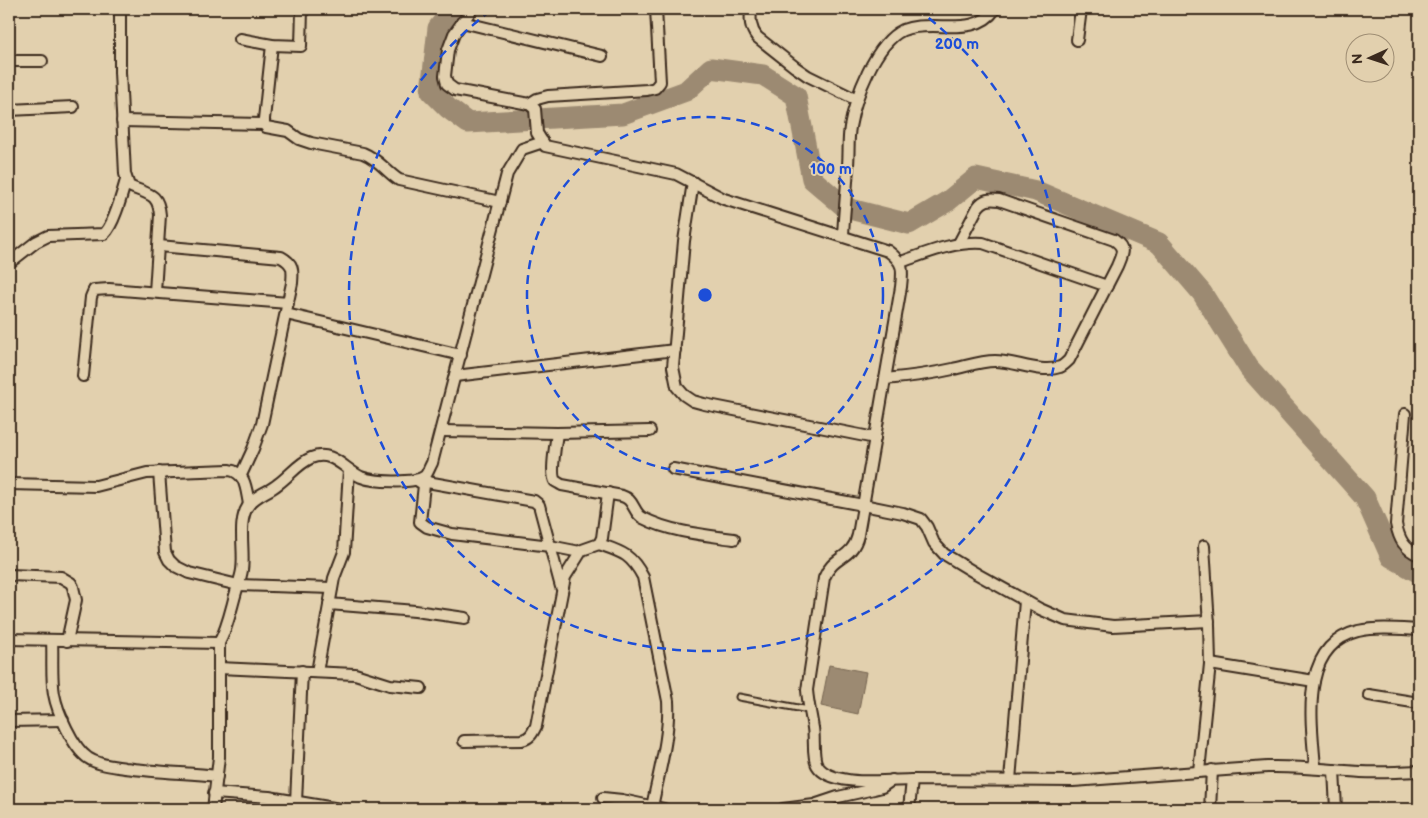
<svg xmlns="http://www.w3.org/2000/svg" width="1428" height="818" font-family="'Balsamiq Sans',sans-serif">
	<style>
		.water { fill: #9c8a72; stroke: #756450 }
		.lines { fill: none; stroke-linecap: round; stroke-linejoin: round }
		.river { stroke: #9c8a72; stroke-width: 21 }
		.service-casing { stroke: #3b2a1e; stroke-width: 9 }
		.minor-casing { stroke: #3b2a1e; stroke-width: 14 }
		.service { stroke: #e2d0ae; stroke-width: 5 }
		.minor { stroke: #e2d0ae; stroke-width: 10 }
		.ring { fill: none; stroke: #1d4ed8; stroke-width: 2.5; stroke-dasharray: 9 6 }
		.centre { fill: #1d4ed8; stroke: #e2d0ae; stroke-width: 2.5 }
		.ring-label { font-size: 15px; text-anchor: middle; font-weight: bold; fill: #1d4ed8; stroke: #e2d0ae; stroke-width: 4; stroke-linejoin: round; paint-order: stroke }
	</style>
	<rect width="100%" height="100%" fill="#e2d0ae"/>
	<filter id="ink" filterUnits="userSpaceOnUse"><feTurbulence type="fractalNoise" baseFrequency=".02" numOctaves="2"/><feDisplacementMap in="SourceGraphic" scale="10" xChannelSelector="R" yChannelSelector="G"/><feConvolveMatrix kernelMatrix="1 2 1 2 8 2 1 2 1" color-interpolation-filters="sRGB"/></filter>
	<g filter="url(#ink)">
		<path class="water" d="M829 665 866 672 858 714 821 706Z"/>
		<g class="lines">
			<path class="river" d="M453 9 438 28 431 91 448 108 468 123 623 114 686 91 711 68 763 75 796 96 812 179 846 208 909 224 948 201 976 178 1036 191 1159 243 1202 293 1249 368 1365 498 1391 557 1419 573"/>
			<g class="service-casing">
				<path id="service" d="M739 697 809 710"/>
			</g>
			<g class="minor-casing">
				<g id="minor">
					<path d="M120 9V72L125 174 129 186C148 195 158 192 160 215L155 292"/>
					<path d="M472 9 454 34 448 50 445 76 447 84 455 90 529 104 535 109 537 133 545 146 676 174 724 199 888 251C904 263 903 269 901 287L858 535C852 560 833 555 824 578L807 690C808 703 811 715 813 728 815 739 812 756 817 765 830 788 889 780 912 780"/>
					<path d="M751 9C750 20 750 28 757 37L795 67 808 76 857 100"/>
					<path d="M462 22 602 56"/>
					<path d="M240 39 272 45 301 46 302 9"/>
					<path d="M1077 40 1081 9"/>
					<path d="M272 45 264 119V124L266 127 288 131 299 139 311 143 363 153C380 160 385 171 399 180L500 202"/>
					<path d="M9 61H42"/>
					<path d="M529 104 537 99 548 96 647 90 655 88 660 82 656 9"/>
					<path d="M9 110 73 107"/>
					<path d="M122 121 264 124"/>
					<path d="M693 182 684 241 673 367 677 387 684 395 693 401 704 404 875 438"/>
					<path d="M843 236C844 212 847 189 848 165 849 152 848 139 850 127 855 98 875 43 903 30 913 26 923 26 933 26 955 26 981 30 995 9"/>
					<path d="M159 246 281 257C294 264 293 270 292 283L262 424 253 449 241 475"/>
					<path d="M901 262C927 253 954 241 983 243L1107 286"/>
					<path d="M9 263 36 242 48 236 104 234C114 225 122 194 126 180"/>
					<path d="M286 314 461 355"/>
					<path d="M83 376 91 297 94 290 109 289 288 303"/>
					<path d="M455 376 675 350"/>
					<path d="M885 379C908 377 931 374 953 369 967 366 981 361 995 361 1015 361 1041 374 1060 367 1063 366 1066 363 1069 360L1117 266C1122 254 1126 248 1114 240L999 200C989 199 984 199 978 207L959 243"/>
					<path d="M1405 414 1396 524C1399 539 1404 549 1419 555"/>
					<path d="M441 431 557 433 650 431"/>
					<path d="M557 433C556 442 550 473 555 481 557 482 560 484 562 485L622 496C625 497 627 498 629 500 635 506 635 514 643 518 670 532 704 535 734 539"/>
					<path d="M673 469 863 505 903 513 921 519 927 527 934 543 944 554 977 574 1040 609 1065 620 1113 626 1209 621"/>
					<path d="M159 472 165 552 169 560 175 566 189 573 238 585 332 588"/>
					<path d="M416 480 534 501 539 505 561 587"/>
					<path d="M417 480 424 485 420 522 427 527 452 534 550 546 580 552"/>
					<path d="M9 484 96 486 147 473 229 470C246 472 246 490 249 504"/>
					<path d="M599 544C622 552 631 554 643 577L668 701C670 736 659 772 652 807"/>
					<path d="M9 575 61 577 71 583 73 587 76 600 67 641"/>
					<path d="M329 604 415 611 465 618"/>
					<path d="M9 639 219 643C228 627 231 609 236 592 238 585 241 577 242 570 245 551 237 522 248 506 255 495 269 492 278 484 289 476 299 463 311 458 332 449 344 469 361 477 373 482 415 484 425 476 428 473 430 466 432 463L507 174 522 149 543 142"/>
					<path d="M52 640C53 658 51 677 54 694 57 711 73 748 88 758 98 765 113 766 125 768 155 772 186 773 217 776"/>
					<path d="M1210 664 1314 681"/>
					<path d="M219 668 355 674 390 685 421 688"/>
					<path d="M317 672 334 578 344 552 349 470"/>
					<path d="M1369 695 1419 703"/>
					<path d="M9 721 63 720"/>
					<path d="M464 741 522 740C530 738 532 734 536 726L565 577 582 550 599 544 602 538 608 493"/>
					<path d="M1315 768C1312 723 1298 646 1358 631 1378 627 1399 629 1419 630"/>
					<path d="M1334 770 1336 809"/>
					<path d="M1199 771 1210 664 1209 625 1204 546"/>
					<path d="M1010 780 1025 601"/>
					<path d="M214 793 269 797 340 809"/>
					<path d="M603 798 622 800 664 809"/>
					<path d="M296 802 302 671"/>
					<path d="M213 809 219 757V643"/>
					<path d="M783 809 814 805 838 797 874 789 882 787 892 780"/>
					<path d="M909 809 912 780 1073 781 1267 767C1299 766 1329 770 1361 772 1380 773 1400 772 1419 771"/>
					<path d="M1210 809 1212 770"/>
				</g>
			</g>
			<use href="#service" class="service"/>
			<use href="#minor" class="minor"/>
		</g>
	</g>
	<g class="ring">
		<circle cx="705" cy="295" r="178"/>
		<path d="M917 9A356 356 0 1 1 493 9"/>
	</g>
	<circle cx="705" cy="295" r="8" class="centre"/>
	<g class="ring-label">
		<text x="957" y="49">200 m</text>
		<text x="831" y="174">100 m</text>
	</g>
	<rect width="1428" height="818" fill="none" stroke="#e2d0ae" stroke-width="30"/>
	<rect x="15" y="15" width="1398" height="788" fill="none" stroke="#3b2a1e" stroke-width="2" filter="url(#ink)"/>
	<g transform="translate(1370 58) rotate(267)"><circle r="24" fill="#e2d0ae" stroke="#9f8e74"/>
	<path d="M0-4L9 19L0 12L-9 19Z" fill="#3b2a1e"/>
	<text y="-8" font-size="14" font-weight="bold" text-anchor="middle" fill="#3b2a1e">N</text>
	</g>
</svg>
